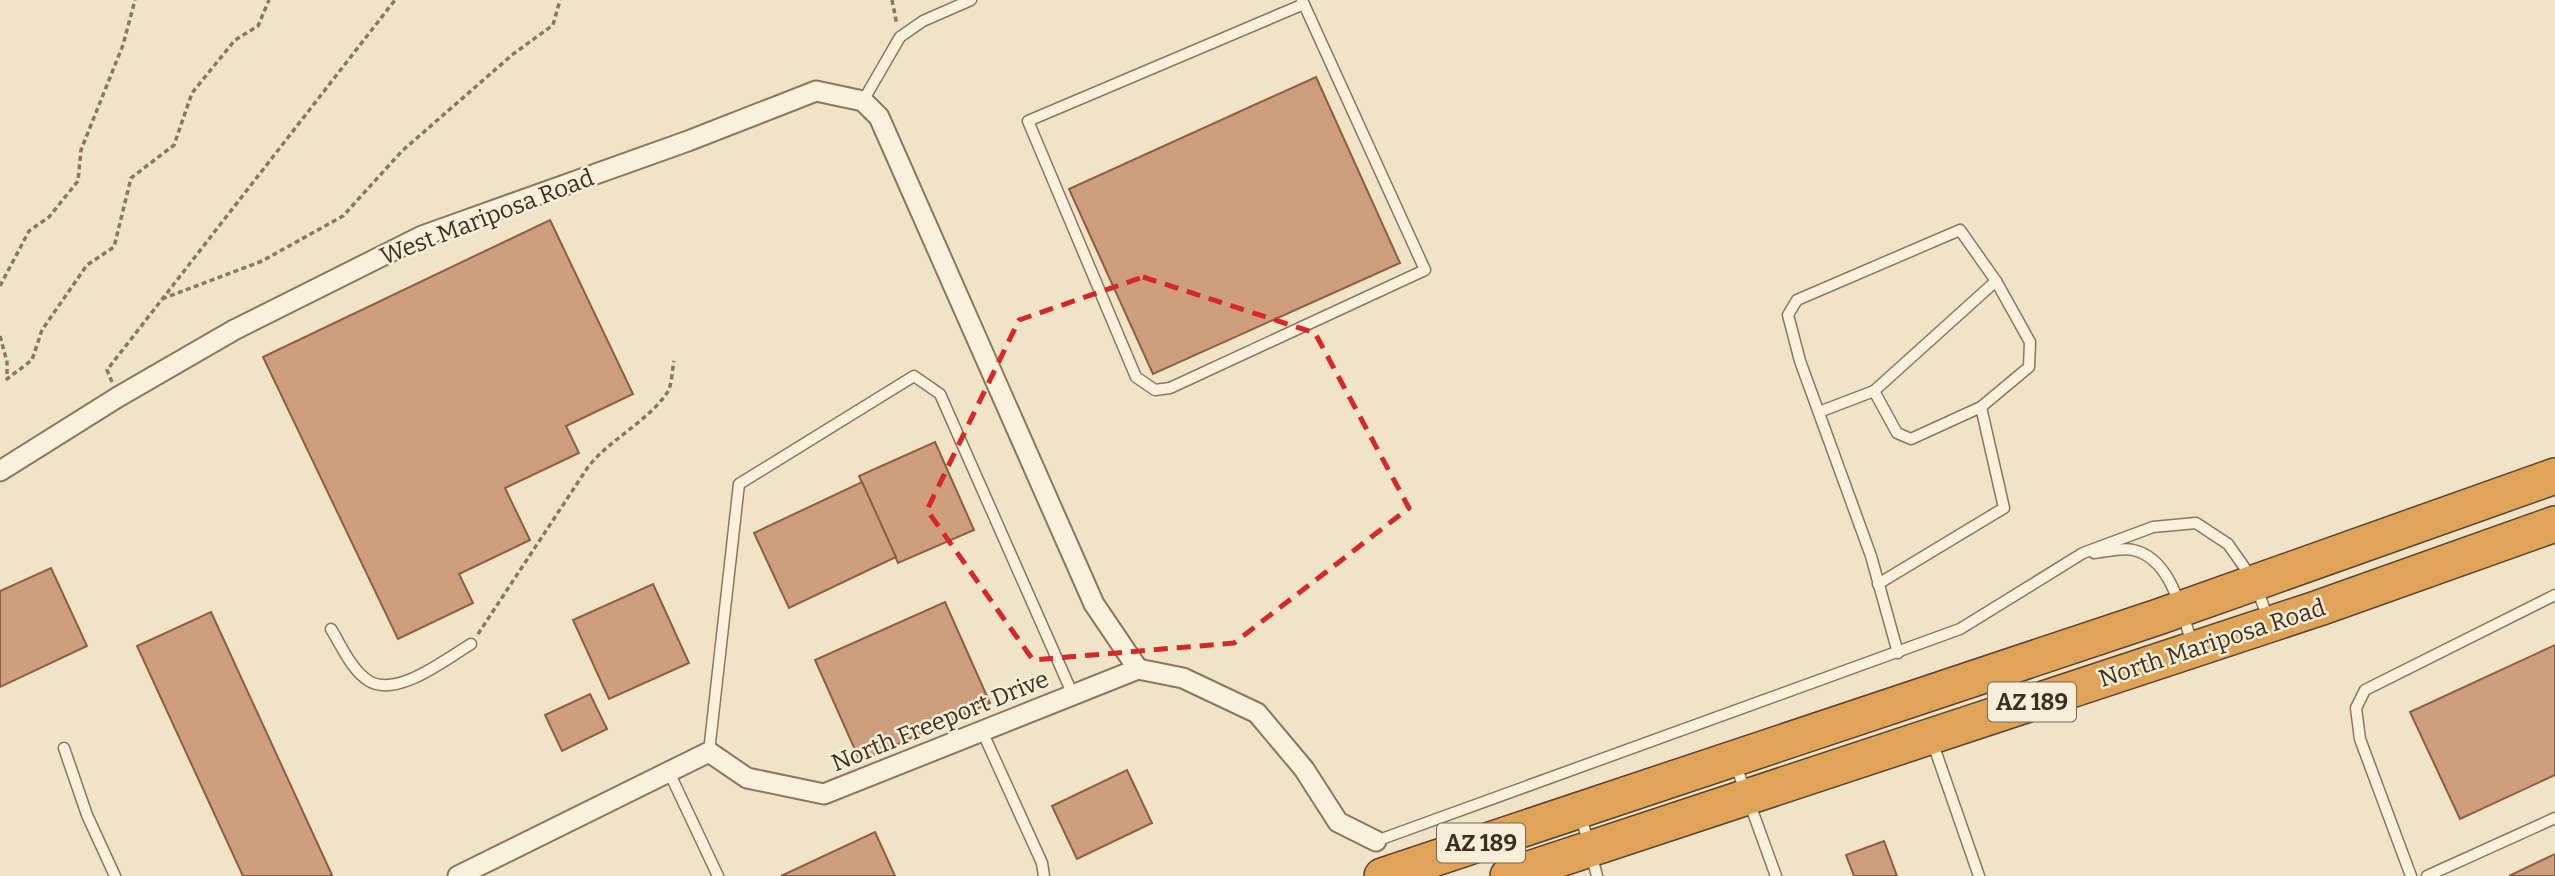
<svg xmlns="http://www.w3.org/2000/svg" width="2555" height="876" font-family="Bitter,serif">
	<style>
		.building { fill: #cf9f7d; stroke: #8d5f41; stroke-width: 2 }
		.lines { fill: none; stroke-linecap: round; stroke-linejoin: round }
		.lane-casing { stroke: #8d765c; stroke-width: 13 }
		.street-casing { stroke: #8d765c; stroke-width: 23 }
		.highway-casing { stroke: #5b4430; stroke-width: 38 }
		.path { stroke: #8d765c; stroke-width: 3.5; stroke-dasharray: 5 3.5; stroke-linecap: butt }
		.lane { stroke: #faf1dc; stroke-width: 10 }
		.street { stroke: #faf1dc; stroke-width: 19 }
		.highway { stroke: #e0a458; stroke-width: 35 }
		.marked { fill: none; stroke: #d62828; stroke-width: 5; stroke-dasharray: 14 9; stroke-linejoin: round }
		.labels { text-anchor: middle; stroke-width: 5; stroke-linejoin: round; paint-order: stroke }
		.shield { fill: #f7eed8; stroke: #756857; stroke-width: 2 }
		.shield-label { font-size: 23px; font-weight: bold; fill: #3d2e20 }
		.street-label { font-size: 24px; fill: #3d2e20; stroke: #f7eed8 }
	</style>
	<rect width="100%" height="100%" fill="#f0e4c8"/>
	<g class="building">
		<path d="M1316 77 1400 263 1153 374 1069 189Z"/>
		<path d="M550 220 633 394 566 426 579 453 505 488 530 540 459 574 473 603 398 639 263 357Z"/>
		<path d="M935 442 974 530 898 563 859 476Z"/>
		<path d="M862 482 896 557 789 608 754 533Z"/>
		<path d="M51 568 87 646 0 687V591Z"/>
		<path d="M653 584 689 663 609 699 573 620Z"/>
		<path d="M945 602 990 703 860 761 815 660Z"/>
		<path d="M211 612 332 875 330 876H243L137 646Z"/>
		<path d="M2555 645V775L2460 819 2410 712Z"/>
		<path d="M590 694 607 729 562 751 545 715Z"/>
		<path d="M1127 770 1152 823 1077 859 1052 806Z"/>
		<path d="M875 832 895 876H781Z"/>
		<path d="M1884 841 1897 876H1854L1846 855Z"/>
		<path d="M2555 854V876H2509Z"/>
	</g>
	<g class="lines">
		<g class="lane-casing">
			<g id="lane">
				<path d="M1302 0 1425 270 1170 388 1155 390 1136 377 1028 121 1304 4"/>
				<path d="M863 101 900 37 923 21 971 0"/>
				<path d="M1874 391 1996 281 1960 230 1797 300 1788 315 1800 361 1871 556 1898 653"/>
				<path d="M1981 407 2029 367 2030 342 1996 281"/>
				<path d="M1819 412 1874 391 1897 433 1911 439 1981 407 2004 508 1878 584"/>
				<path d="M2094 553C2105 552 2122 547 2133 550 2171 558 2182 612 2192 644"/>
				<path d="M331 629C341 645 352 671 369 681 397 698 446 659 471 644"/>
				<path d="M982 731 1042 863 1044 876"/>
				<path d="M1932 741 1979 876"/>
				<path d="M64 748 87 815 115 876"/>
				<path d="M709 752 739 484 914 376 940 394 1073 695"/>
				<path d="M1735 763 1776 876"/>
				<path d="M669 772 718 876"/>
				<path d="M1581 816 1597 876"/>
				<path d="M1376 841 1960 629 2083 553 2153 527 2196 523 2228 544 2254 581 2268 618"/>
				<path d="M2411 876 2360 739 2356 708 2365 690 2555 595"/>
				<path d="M2427 876 2555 818"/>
			</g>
		</g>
		<g class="street-casing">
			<g id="street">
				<path d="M0 471 118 397 234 330 422 236 688 141 816 91 863 101 879 117 1094 604 1138 669"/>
				<path d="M458 876 709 752 747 778 824 794 1138 669 1183 678 1257 713 1304 769 1338 822 1376 841"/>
			</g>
		</g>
		<g class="highway-casing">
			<g id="highway">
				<path d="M1382 876 2158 617 2555 476"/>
				<path d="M1508 876 2319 608 2555 524"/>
			</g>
		</g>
		<g class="path">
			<path d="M892 0 897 25"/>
			<path d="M0 286 29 231 49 217 78 181 81 150 123 45 135 0"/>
			<path d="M162 299 262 261 343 216 402 151 512 55 553 25 560 0"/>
			<path d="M0 336 7 362V379L32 360 42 330 87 265 114 247 131 178 174 145 192 93 235 40 258 26 269 0"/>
			<path d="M112 382 107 370 395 0"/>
			<path d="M478 634 588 467C610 439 646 423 667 393 672 386 672 370 674 361"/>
		</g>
		<use href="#lane" class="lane"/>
		<use href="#street" class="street"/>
		<use href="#highway" class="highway"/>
	</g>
	<path class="marked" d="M1143 277 1315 333 1409 508 1234 643 1033 660 927 510 1019 320Z"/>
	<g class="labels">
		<g class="shield">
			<rect x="1988" y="682.5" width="88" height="39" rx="5"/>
			<rect x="1437" y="823.5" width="88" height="39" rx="5"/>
		</g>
		<g class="shield-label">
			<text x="2032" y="710">AZ 189</text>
			<text x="1481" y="851">AZ 189</text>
		</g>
		<g class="street-label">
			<text transform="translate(487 217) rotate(-21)" y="8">West Mariposa Road</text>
			<text transform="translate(2212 643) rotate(-18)" y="8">North Mariposa Road</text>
			<text transform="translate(940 721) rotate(-22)" y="8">North Freeport Drive</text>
		</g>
	</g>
</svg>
